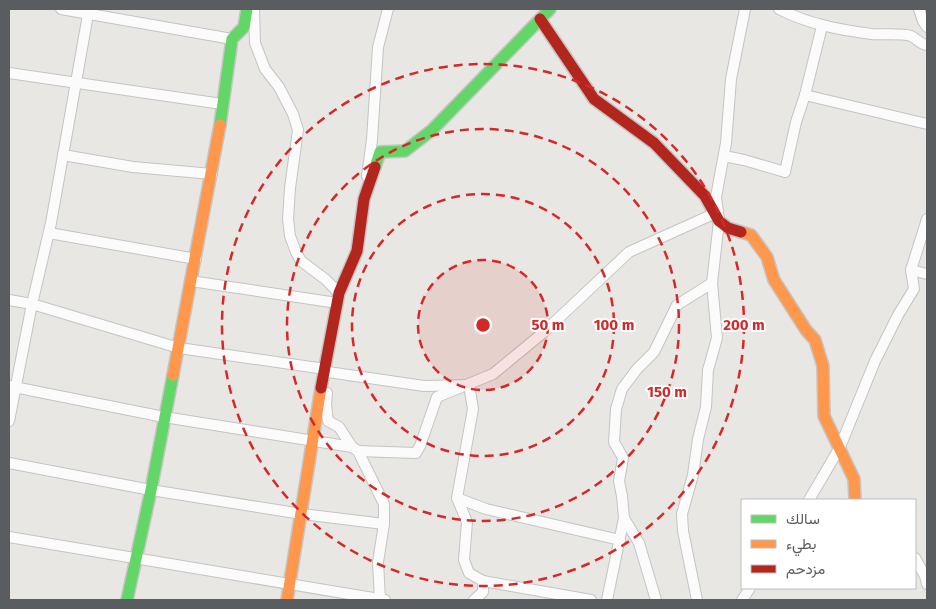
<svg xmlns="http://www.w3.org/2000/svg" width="936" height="609" font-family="'Fira Sans',Vazirmatn,sans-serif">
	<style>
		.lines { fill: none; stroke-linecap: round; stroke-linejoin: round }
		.street-casing { stroke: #c4c4c4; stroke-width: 12 }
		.fast-casing { stroke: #c5c5c5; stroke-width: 14 }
		.slow-casing { stroke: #c5c5c5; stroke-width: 14 }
		.jam-casing { stroke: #c5c5c5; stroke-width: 14 }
		.street { stroke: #fcfbfb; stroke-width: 10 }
		.fast { stroke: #63d668; stroke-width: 11 }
		.slow { stroke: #ff974d; stroke-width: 11 }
		.jam { stroke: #b3261e; stroke-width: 11 }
		.ring { fill: none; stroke: #d62828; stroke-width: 2.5; stroke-dasharray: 9 6 }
		.centre { fill: #d62828; stroke: #fff; stroke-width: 2.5 }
		.ring-label { font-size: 15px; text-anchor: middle; font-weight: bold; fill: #d62828; stroke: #fff; stroke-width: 4; stroke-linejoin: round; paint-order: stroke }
	</style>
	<rect width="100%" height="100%" fill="#e9e7e3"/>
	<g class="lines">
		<g class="street-casing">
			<g id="street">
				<path d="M61 9 232 39"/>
				<path d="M254 9 255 43 265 69 279 87 293 114 298 130 290 188 288 219 290 236 296 252 301 261 325 279 339 293 338 297"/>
				<path d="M779 9C808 24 840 30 872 34 882 35 902 33 911 36 917 39 920 44 927 45"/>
				<path d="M919 9 923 21 927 27"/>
				<path d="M9 73 222 104"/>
				<path d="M805 95 927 124"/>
				<path d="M63 155 133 167 212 174"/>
				<path d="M724 156 744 160 785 172 796 122 805 95 822 26"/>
				<path d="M367 176 372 140 378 47 388 9"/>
				<path d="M49 233 196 259"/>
				<path d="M911 270 927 274"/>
				<path d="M191 281 337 303"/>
				<path d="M9 300 32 304 179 348 325 369 328 372 424 386 469 385"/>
				<path d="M469 385 473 409 457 498 467 522 464 560 469 573 483 581 591 600"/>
				<path d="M9 386 164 417 352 447 358 451 384 504V524L378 562 380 600"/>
				<path d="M327 393 326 405 328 421 339 427 352 447"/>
				<path d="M9 421 32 304 51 223 89 9"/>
				<path d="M358 451 416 453 420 446 437 397 493 374 544 332 629 252 718 212"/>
				<path d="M9 463 151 490 302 514 384 524"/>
				<path d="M457 498 486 509 620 540"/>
				<path d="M809 500 840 447 875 361 898 315 914 289 911 270 927 219"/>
				<path d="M624 518 639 543 656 600"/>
				<path d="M9 537 385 600"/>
				<path d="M915 558 925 576 927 584"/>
				<path d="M474 600 483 592V581"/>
				<path d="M607 600 624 518 622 496 619 481 623 458 614 442 616 409 622 389 637 369 654 352 677 305 712 283"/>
				<path d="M697 600 683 531 682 514 693 475 698 439 706 407 708 370 717 338 712 283 719 221 716 197 726 143 731 79 745 9"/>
				<path d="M742 600 750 588"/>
			</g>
		</g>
		<g class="fast-casing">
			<g id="fast">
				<path d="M220 125 232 39 244 27 247 9"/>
				<path d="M375 167 380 152 405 151 432 130 550 9"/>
				<path d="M127 600 151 490 173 375"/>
			</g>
		</g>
		<g class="slow-casing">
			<g id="slow">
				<path d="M741 232 751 235 767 257 774 280 806 330 815 340 823 366 824 416 854 479 855 500"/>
				<path d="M173 375 220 125"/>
				<path d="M287 600 321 388"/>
			</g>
		</g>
		<g class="jam-casing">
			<g id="jam">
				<path d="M540 19 594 99 654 143 705 196 719 221 728 228 741 232"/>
				<path d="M321 388 339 293 357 251 364 199 375 167"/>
			</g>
		</g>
		<use href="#street" class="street"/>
		<use href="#fast" class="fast"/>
		<use href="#slow" class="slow"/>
		<use href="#jam" class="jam"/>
	</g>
	<circle cx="483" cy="325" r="65" fill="#d62828" fill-opacity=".12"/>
	<g class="ring">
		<circle cx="483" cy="325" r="65"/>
		<circle cx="483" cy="325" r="131"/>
		<circle cx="483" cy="325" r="196"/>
		<circle cx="483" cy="325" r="261"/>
	</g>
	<circle cx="483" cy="325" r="8" class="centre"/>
	<g class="ring-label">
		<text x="548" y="330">50 m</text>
		<text x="614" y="330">100 m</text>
		<text x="744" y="330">200 m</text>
		<text x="667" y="397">150 m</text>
	</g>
	<rect width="936" height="609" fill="none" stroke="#595d60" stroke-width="20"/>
	<rect x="741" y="499" width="175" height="90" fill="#ffffff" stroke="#bdbebf"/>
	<rect x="751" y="515" width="25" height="8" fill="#63d668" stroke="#bdbebf"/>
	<text x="786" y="524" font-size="15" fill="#595d60">سالك</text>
	<rect x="751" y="540" width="25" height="8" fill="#ff974d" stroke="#bdbebf"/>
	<text x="786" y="549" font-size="15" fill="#595d60">بطيء</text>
	<rect x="751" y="565" width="25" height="8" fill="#b3261e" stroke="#bdbebf"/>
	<text x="786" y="574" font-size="15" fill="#595d60">مزدحم</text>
</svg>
